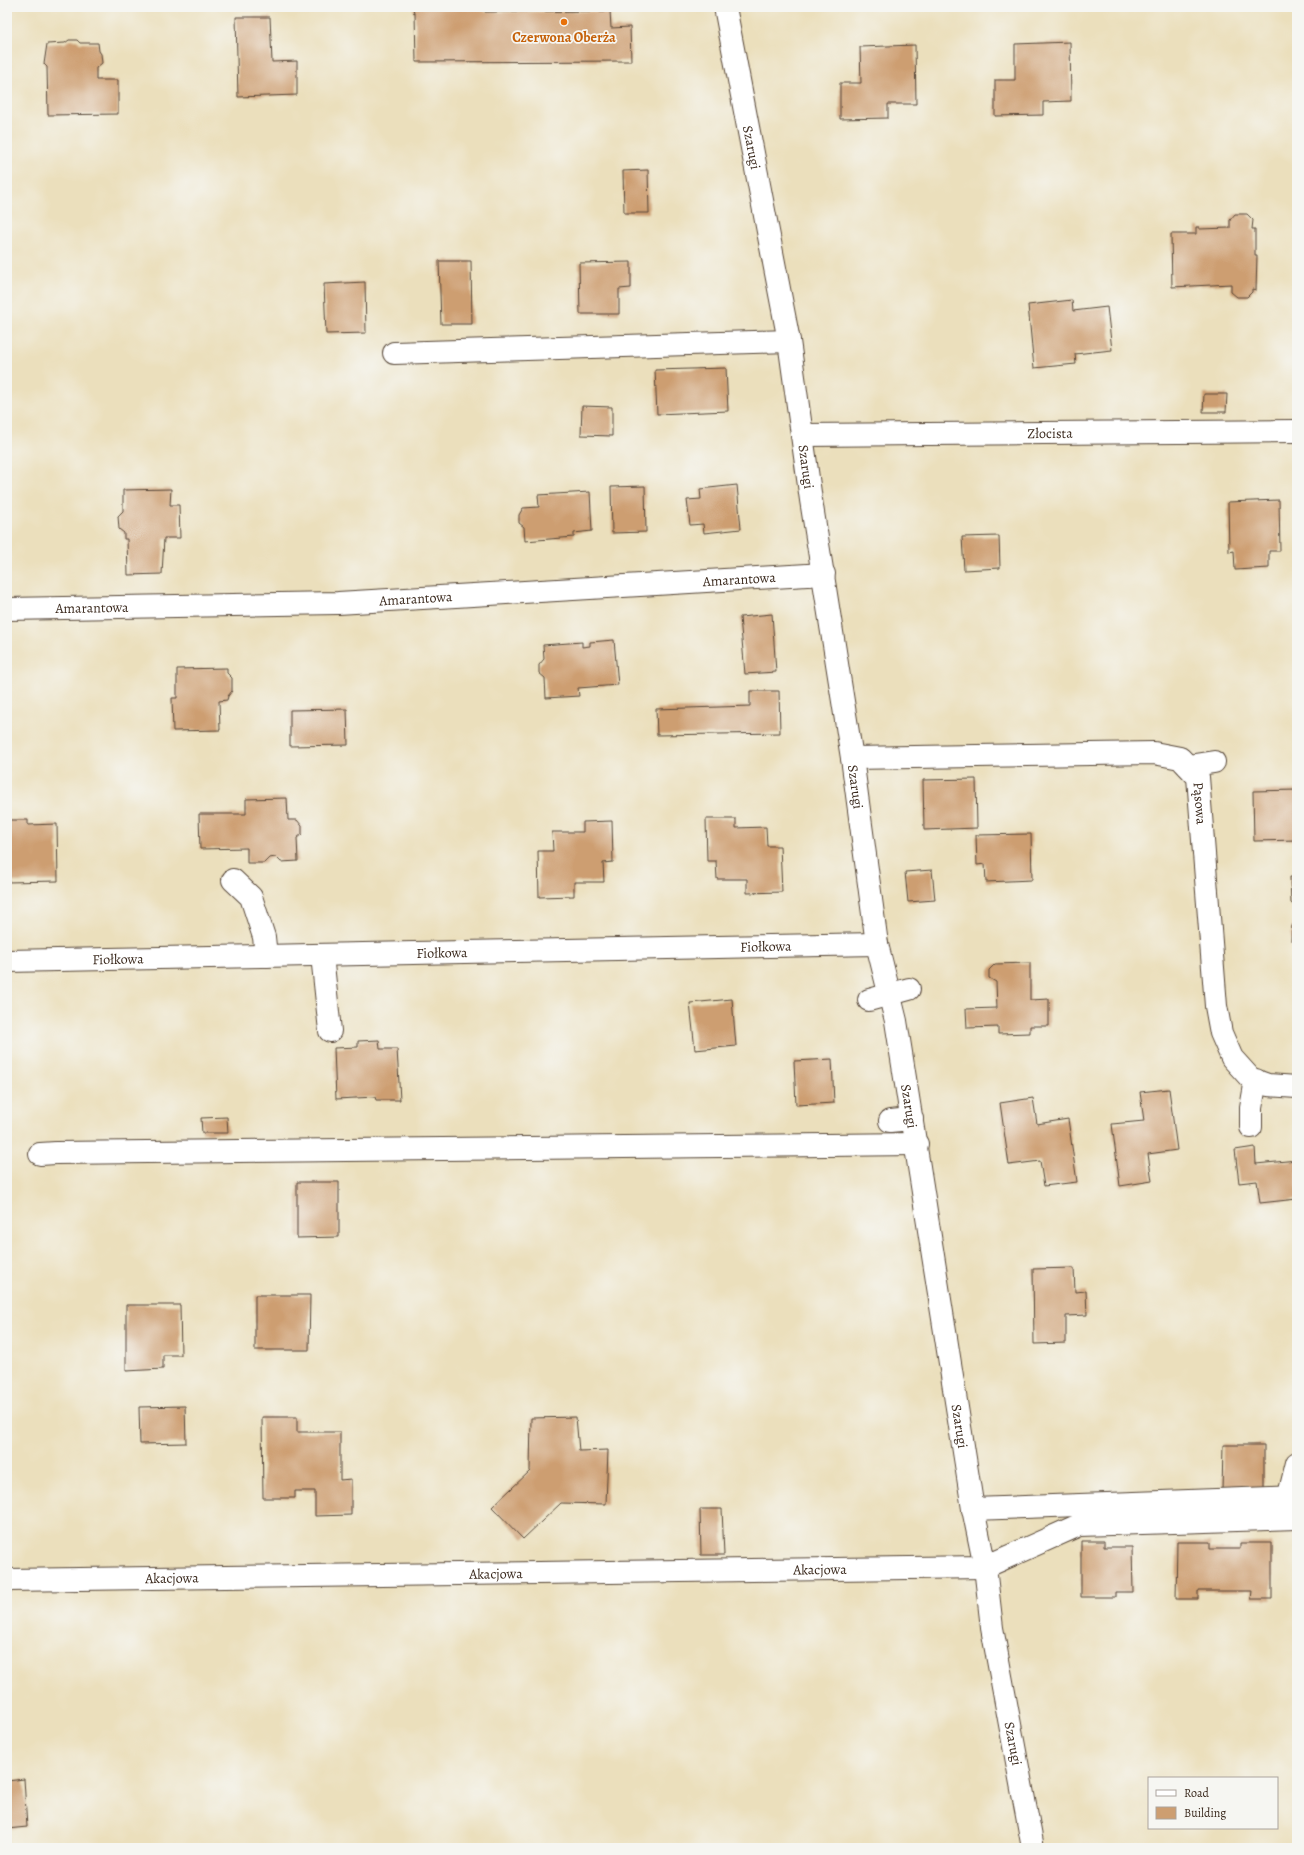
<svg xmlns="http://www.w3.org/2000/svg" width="1304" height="1855" font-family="Alegreya,serif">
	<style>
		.building { fill: #cd9e71 }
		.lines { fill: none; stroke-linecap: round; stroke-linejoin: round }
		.minor-casing { stroke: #554536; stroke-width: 24 }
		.minor { stroke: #fff; stroke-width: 22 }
		.food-dot { fill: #e8710a; stroke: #f6f6f2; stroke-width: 1.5 }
		.labels { text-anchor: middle; stroke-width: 3.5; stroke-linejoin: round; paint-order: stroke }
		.food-label { font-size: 14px; font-weight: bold; fill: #c56008; stroke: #f6f6f2 }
		.street-label { font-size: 14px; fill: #3b2a1e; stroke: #f6f6f2 }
	</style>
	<rect width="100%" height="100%" fill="#f6f6f2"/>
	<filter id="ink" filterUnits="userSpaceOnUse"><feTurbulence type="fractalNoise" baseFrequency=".025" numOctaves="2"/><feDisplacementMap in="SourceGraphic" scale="8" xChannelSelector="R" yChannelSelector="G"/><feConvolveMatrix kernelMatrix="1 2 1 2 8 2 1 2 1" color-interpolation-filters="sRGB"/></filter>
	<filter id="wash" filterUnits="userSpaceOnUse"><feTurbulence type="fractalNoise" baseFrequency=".012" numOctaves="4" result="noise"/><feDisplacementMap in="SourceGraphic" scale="16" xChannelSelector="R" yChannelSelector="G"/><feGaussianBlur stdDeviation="0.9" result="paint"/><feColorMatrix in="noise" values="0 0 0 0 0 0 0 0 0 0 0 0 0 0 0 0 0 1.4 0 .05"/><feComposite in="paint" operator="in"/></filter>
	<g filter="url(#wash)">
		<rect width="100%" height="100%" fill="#ebdfbc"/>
		<g id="blocks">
			<g class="building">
				<path d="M413 7H485V12L610 11 611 28 630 27 631 61 416 62 415 13 414 14Z"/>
				<path d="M236 17H270L272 62 297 61V95L238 97Z"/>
				<path d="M69 40H77L80 43H98L99 51 101 54 102 63 96 68V80H118V114L48 115 47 67 44 64 47 44 65 43Z"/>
				<path d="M1070 42 1071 101 1043 102V115L995 116V80H1015V44Z"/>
				<path d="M915 45 916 104H888V118L840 119V83H861L860 47Z"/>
				<path d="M648 170 649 213H624L623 171Z"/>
				<path d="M1235 214H1247L1253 220 1252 229H1255V255H1257L1256 290 1252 289V292L1247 297H1237L1231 292V284L1172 287 1171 234H1196V227H1199V229L1230 228V220Z"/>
				<path d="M439 261H471L472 324H441Z"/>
				<path d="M631 262V288L619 289V314H580L579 263Z"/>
				<path d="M365 282 366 333 326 334 324 284Z"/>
				<path d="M1072 300 1073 311 1107 307 1112 350 1075 354 1076 364 1034 368 1028 305Z"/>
				<path d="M726 368 728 411 657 414 655 370Z"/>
				<path d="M1204 394H1227L1226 412H1203Z"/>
				<path d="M582 406 612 407V436L581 435Z"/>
				<path d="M737 485 741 529 704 533 703 524 690 525 687 500 701 499 700 489Z"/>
				<path d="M645 486 646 532 612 533 611 487Z"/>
				<path d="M171 489 170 505H179L180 538H164L162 574 128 575 127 539H124V533L119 529 118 516 123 511V490Z"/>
				<path d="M590 492 592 531 574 533V537L525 541 524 527 519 523V515L523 508 539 507 538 495Z"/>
				<path d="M1279 500 1280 551H1269V568L1235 570 1234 551 1229 552 1228 502Z"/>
				<path d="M999 536 1000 568 964 570 962 537Z"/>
				<path d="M772 614 776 672 745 674 740 617Z"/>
				<path d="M614 640 618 685 578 688 579 696 546 698 545 678 539 673V665L544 659 543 645 582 642V647L590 646V642Z"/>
				<path d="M227 668V673L232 678V691L228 696 227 700 219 701 220 730 173 731 172 698H177V669Z"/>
				<path d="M750 691H779L780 733 657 735 656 709 750 706Z"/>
				<path d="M347 709 348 745 290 746V710Z"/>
				<path d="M976 779 977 828 924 830 923 780Z"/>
				<path d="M1297 790V840L1254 841 1253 791Z"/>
				<path d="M287 798 288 820H297L302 826V834L297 838 298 861 281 862 276 857 269 858 264 863H247V848L200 849 199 814H246V799Z"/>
				<path d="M706 819H736V828L766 827 767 846H780L782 892 747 893V879H717L716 861H707Z"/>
				<path d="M7 820H28V825L57 824 58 881 7 882Z"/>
				<path d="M612 821 613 862 603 863 604 882H574V896L539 897 538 851H553L552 832H583V822Z"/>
				<path d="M1031 834 1032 880 986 882 985 864 977 865 976 835Z"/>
				<path d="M932 870 935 900 908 902 905 872Z"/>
				<path d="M1290 877H1297V908L1291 903Z"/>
				<path d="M1297 920V940H1291L1292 926Z"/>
				<path d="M1030 963V1000L1049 999V1026H1030V1033L998 1034V1027L967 1028 966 1009 997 1008 996 982 989 978V970L995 964Z"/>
				<path d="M732 999 736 1046 695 1050 690 1003Z"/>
				<path d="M379 1040 380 1049H397L400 1100H376L375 1097 336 1099 334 1048 358 1047V1041Z"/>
				<path d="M832 1059 834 1103 796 1105 794 1061Z"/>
				<path d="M1169 1089 1177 1150 1148 1154 1152 1181 1120 1186 1112 1124 1144 1121 1140 1092Z"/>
				<path d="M1033 1098 1037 1124 1068 1119 1077 1182 1044 1186 1040 1161 1009 1165 1000 1103Z"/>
				<path d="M227 1117 228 1133H202L201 1118Z"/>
				<path d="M1255 1147 1256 1164 1297 1160V1199L1260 1203 1257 1181 1239 1183 1235 1150Z"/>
				<path d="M297 1182H339V1237L297 1238Z"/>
				<path d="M1074 1268 1075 1292 1086 1291 1087 1315 1066 1316V1343L1034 1344 1033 1269Z"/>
				<path d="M255 1295H310L309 1350H255Z"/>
				<path d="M126 1305H180L181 1355H163V1369L126 1371Z"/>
				<path d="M185 1406 186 1443 140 1444 139 1407Z"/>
				<path d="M262 1417H297V1432H340V1480L351 1479V1515L315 1516V1491H295V1498H263Z"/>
				<path d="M576 1417 579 1451 608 1450 606 1504 561 1503 523 1539 492 1507 530 1471 531 1418Z"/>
				<path d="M1223 1445H1264V1492H1222Z"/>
				<path d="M700 1509H722L724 1555H701Z"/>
				<path d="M1081 1541H1104V1547H1132L1133 1592H1115V1597H1081Z"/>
				<path d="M1177 1542H1210V1549H1240V1543H1272V1599H1251L1252 1591H1198V1599H1176Z"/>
				<path d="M24 1779 27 1827 7 1829V1781Z"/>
			</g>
		</g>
	</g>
	<g filter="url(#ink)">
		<use href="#blocks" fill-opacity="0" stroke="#554536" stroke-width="1"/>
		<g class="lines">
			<g class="minor-casing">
				<g id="minor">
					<path id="s1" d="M725 7 789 341 811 500 852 758 877 944 896 1021 973 1509 985 1567 992 1628 1033 1848"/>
					<path d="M394 353 789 341"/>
					<path id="s2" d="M802 435 1297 431"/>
					<path id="s3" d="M7 609 338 603 824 574"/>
					<path id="s4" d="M852 758 1154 753 1180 758 1198 777 1216 1006 1221 1033 1232 1058 1251 1079 1268 1085 1297 1087"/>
					<path d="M1188 766 1214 762"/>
					<path d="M233 880 251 897 264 937 266 956"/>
					<path d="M322 955 330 1031"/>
					<path id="s5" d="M7 961 877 944"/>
					<path d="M869 1000 909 989"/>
					<path d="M890 1121 912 1119"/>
					<path d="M1251 1127V1108L1256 1080"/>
					<path d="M40 1154 56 1153 917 1144"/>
					<path d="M1290 1498V1491L1297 1463"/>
					<path d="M973 1509 1297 1497"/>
					<path id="s6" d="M7 1580 985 1567 1079 1525 1297 1518"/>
				</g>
			</g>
			<use href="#minor" class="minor"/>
		</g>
	</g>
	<circle class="food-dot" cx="564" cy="22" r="4"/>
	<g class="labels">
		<g class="food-label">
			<text x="564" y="42">Czerwona Oberża</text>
		</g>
		<g class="street-label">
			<text dy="5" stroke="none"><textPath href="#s1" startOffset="143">Szarugi</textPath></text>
			<text dy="5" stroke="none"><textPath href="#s2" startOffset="248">Złocista</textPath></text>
			<text dy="5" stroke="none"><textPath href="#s1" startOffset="467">Szarugi</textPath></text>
			<text dy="5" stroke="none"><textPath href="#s3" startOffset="733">Amarantowa</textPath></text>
			<text dy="5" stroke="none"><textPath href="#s3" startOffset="409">Amarantowa</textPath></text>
			<text dy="5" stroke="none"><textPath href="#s3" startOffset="85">Amarantowa</textPath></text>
			<text dy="5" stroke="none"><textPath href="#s1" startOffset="791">Szarugi</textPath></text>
			<text dy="5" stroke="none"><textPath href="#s4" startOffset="381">Pąsowa</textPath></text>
			<text dy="5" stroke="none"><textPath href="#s5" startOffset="759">Fiołkowa</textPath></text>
			<text dy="5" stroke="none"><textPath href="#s5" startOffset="435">Fiołkowa</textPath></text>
			<text dy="5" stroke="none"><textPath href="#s5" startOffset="111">Fiołkowa</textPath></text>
			<text dy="5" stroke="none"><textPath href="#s1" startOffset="1115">Szarugi</textPath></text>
			<text dy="5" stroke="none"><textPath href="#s1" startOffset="1439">Szarugi</textPath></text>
			<text dy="5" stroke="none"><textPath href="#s6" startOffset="813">Akacjowa</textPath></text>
			<text dy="5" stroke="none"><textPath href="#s6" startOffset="489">Akacjowa</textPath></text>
			<text dy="5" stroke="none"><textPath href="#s6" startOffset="165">Akacjowa</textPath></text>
			<text dy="5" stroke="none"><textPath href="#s1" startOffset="1761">Szarugi</textPath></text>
		</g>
	</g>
	<rect width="1304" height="1855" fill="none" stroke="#f6f6f2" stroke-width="24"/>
	<rect x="1148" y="1777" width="130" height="52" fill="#f6f6f2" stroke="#aba49d"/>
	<rect x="1156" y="1790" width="20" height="6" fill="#ffffff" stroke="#aba49d"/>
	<text x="1184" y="1797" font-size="12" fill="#3b2a1e">Road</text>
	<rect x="1156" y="1807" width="20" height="12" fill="#cd9e71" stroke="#aba49d"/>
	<text x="1184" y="1817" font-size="12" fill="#3b2a1e">Building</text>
</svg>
